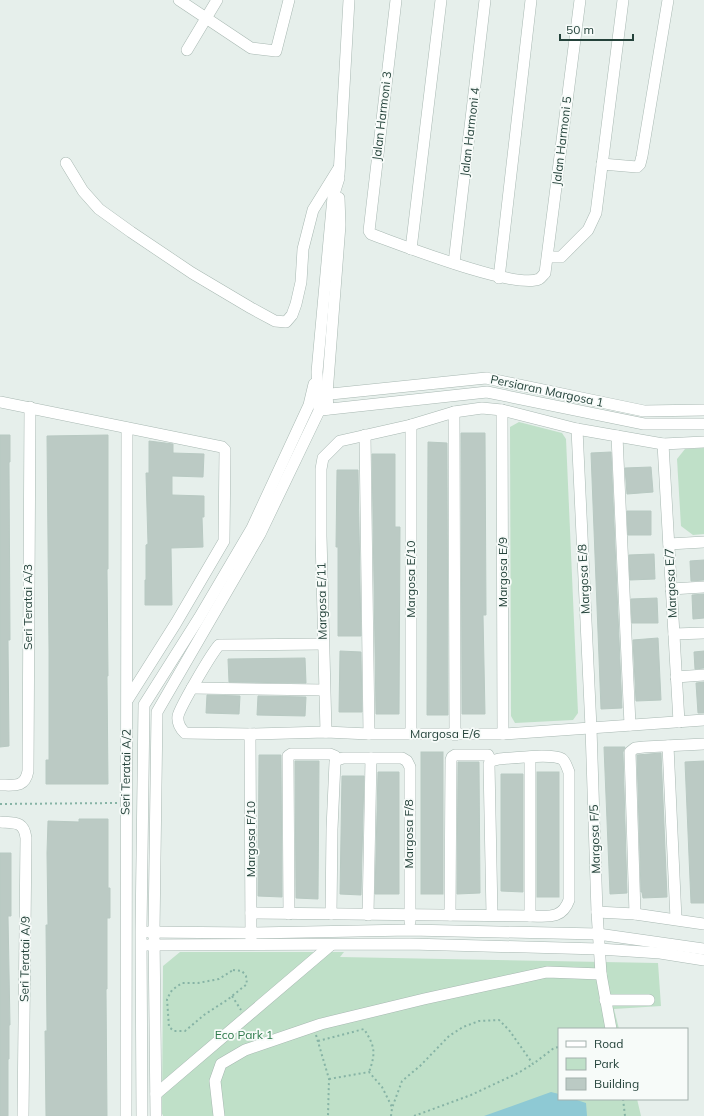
<svg xmlns="http://www.w3.org/2000/svg" width="704" height="1116" font-family="Mulish,sans-serif">
	<style>
		.green { fill: #bfe0c8 }
		.water { fill: #8ec9d4 }
		.building { fill: #bbcac4; stroke: #b8c9c2 }
		.lines { fill: none; stroke-linecap: round; stroke-linejoin: round }
		.minor-casing { stroke: #a8b8b2; stroke-width: 12 }
		.path { stroke: #86b3a5; stroke-width: 2; stroke-dasharray: 2 3; stroke-linecap: butt }
		.minor { stroke: #fff; stroke-width: 11 }
		.labels { text-anchor: middle; stroke-width: 3.5; stroke-linejoin: round; paint-order: stroke }
		.street-label { font-size: 12px; fill: #24423a; stroke: #f7fbf9 }
		.park-label { font-size: 12px; fill: #2d7a4b; stroke: #f7fbf9 }
	</style>
	<rect width="100%" height="100%" fill="#e6efeb"/>
	<g class="green">
		<path d="M519 422 562 433 566 439 578 713 573 720 515 723 511 716 510 427Z"/>
		<path d="M704 448V534L693 535 681 526 677 459 685 449Z"/>
		<path d="M180 952H344L340 957 658 963 661 1006 614 1009 619 1029H559V1099H637L641 1116H163V1114L162 1115 163 966Z"/>
	</g>
	<path class="water" d="M551 1092 559 1094V1099H574L586 1103 587 1116H484Z"/>
	<g class="building">
		<path d="M461 433H485L486 615H483L485 714H462Z"/>
		<path d="M0 435H10V462H9L10 640H8L9 746 0 747Z"/>
		<path d="M108 435V569H107L108 676H107L108 784H46V760H49V650L47 436Z"/>
		<path d="M149 441 173 444V453L204 454 203 477 172 476V495L204 496V517H202L203 547 171 548 172 605H145V580H146V545L148 544 146 473H149Z"/>
		<path d="M428 442 447 443 448 715H427Z"/>
		<path d="M611 452 622 708 601 709 591 453Z"/>
		<path d="M372 454H395V527H400L399 714H376Z"/>
		<path d="M651 467 653 492 627 494 625 468Z"/>
		<path d="M337 470H358L361 636H338V547H336Z"/>
		<path d="M627 511H651V535H628Z"/>
		<path d="M654 554 655 579 630 580 629 555Z"/>
		<path d="M704 560V580L691 581 690 561Z"/>
		<path d="M704 594V618L693 619 692 595Z"/>
		<path d="M657 598 658 623H632L631 599Z"/>
		<path d="M658 638 661 700 636 701 633 640Z"/>
		<path d="M340 651 361 652 362 712H339Z"/>
		<path d="M704 651V668L695 669 694 652Z"/>
		<path d="M305 658 306 683 229 682 228 659Z"/>
		<path d="M704 682V713H698L696 683Z"/>
		<path d="M207 695 240 696 239 714 206 713Z"/>
		<path d="M258 696 306 697 305 716 257 715Z"/>
		<path d="M604 747H625L623 752 627 893 610 894Z"/>
		<rect x="421" y="752" width="22" height="142"/>
		<path d="M661 753 667 897 643 898 642 892H641L637 755Z"/>
		<path d="M259 755H281L282 897 258 896Z"/>
		<path d="M295 761H319L318 899 296 898Z"/>
		<path d="M704 761V903H691L685 762Z"/>
		<path d="M458 762H479L480 893 457 894Z"/>
		<path d="M378 772H399V894H375Z"/>
		<rect x="537" y="772" width="22" height="125"/>
		<path d="M501 774H523V892L501 891Z"/>
		<path d="M342 776H364L361 895 340 894Z"/>
		<path d="M79 819H108V888H110V918H107V989H106L107 1116H46L45 1031H47L46 925H48L47 853 48 821 79 822Z"/>
		<path d="M0 853H11V916H8L10 1025H9V1059H8V1116H0Z"/>
	</g>
	<g class="lines">
		<g class="minor-casing">
			<g id="minor">
				<path d="M179 0 251 48 276 51 289 0"/>
				<path d="M396 0 369 231 371 234C399 244 515 290 539 279 541 278 543 275 545 273L580 0"/>
				<path d="M187 50 217 0"/>
				<path d="M66 163 83 191 99 209 131 232 192 273 251 308 275 321 286 322 292 315 296 304 301 282 303 249 313 210 339 168"/>
				<path d="M602 164 637 167 640 164 642 156 668 0"/>
				<path d="M339 175 349 0"/>
				<path d="M411 249 441 0"/>
				<path d="M548 257H561L588 230 596 213 623 0"/>
				<path d="M454 263 485 0"/>
				<path d="M499 278 531 0"/>
				<path d="M321 395 486 378 644 411 704 410"/>
				<path d="M0 402 222 447 225 450 224 541 176 623 128 699"/>
				<path d="M328 409 327 394 340 225 339 198"/>
				<path d="M321 410 487 392 644 424H704"/>
				<path d="M502 410 503 734"/>
				<path d="M454 412 455 735"/>
				<path d="M577 429 591 728 597 912 601 974 611 1029"/>
				<path d="M365 435 369 734"/>
				<path d="M617 436 630 725"/>
				<path d="M663 444 679 722"/>
				<path d="M669 544 704 542"/>
				<path d="M671 589 704 587"/>
				<path d="M674 634 704 633"/>
				<path d="M323 644 219 645C211 654 180 707 178 716 177 723 180 728 185 733L250 734 326 732 369 734H503L704 720"/>
				<path d="M676 677 704 675"/>
				<path d="M192 688 324 690"/>
				<path d="M326 732 321 536V469L323 458 340 441 411 425 454 412 482 408 502 410 577 429 663 444 704 442"/>
				<path d="M250 734 251 940"/>
				<path d="M411 734V425"/>
				<path d="M668 746 676 919"/>
				<path d="M0 785C14 785 25 788 28 771L30 407"/>
				<path d="M0 822C15 823 24 821 26 838L23 1116"/>
				<path d="M597 912 635 914 704 924"/>
				<path d="M251 913 530 916C547 916 562 920 569 900V772C567 768 566 762 562 759 552 753 512 758 499 759L491 761 489 764 492 915"/>
				<path d="M289 914 288 756 291 754H330L335 756 337 760"/>
				<path d="M331 914 332 829 335 762 337 760 343 758H402L407 761 410 767V922"/>
				<path d="M635 914 630 752 635 748 644 747 704 744"/>
				<path d="M368 915 371 758"/>
				<path d="M450 915 451 760 452 757 455 755H488L491 761"/>
				<path d="M530 916V757"/>
				<path d="M148 932 252 933 410 930 598 934 704 949"/>
				<path d="M147 945 410 944 599 949 660 953 704 960"/>
				<path d="M605 1000H649"/>
				<path d="M156 1094 331 945"/>
				<path d="M126 1116 127 428"/>
				<path d="M142 1116 141 932 144 705 199 618 252 528 309 405 314 384"/>
				<path d="M156 1116 154 932 157 712 260 534 319 411 317 372 333 197 339 178"/>
				<path d="M219 1116 215 1081 221 1064 245 1050 321 1024 424 999 547 972 601 974"/>
			</g>
		</g>
		<g class="path">
			<path d="M0 804 117 803"/>
			<path d="M233 970 242 971 246 976 247 984 227 1000 204 1015 185 1031H174L169 1027 167 999 172 990 182 983H198L219 979Z"/>
			<path d="M232 996 241 1010"/>
			<path d="M316 1035 329 1079 328 1116"/>
			<path d="M318 1041 364 1029C375 1046 376 1053 369 1072"/>
			<path d="M329 1079 369 1072 382 1087 392 1107"/>
			<path d="M623 1099 625 1116"/>
			<path d="M391 1116 392 1108 402 1081 420 1066 449 1036 463 1027 479 1021 499 1020 509 1030 533 1064 554 1048 559 1047"/>
			<path d="M414 1116 471 1095 518 1073 533 1064"/>
		</g>
		<use href="#minor" class="minor"/>
	</g>
	<g class="labels">
		<g class="street-label">
			<text transform="translate(382 116) rotate(-83)" y="4">Jalan Harmoni 3</text>
			<text transform="translate(470 132) rotate(-83)" y="4">Jalan Harmoni 4</text>
			<text transform="translate(562 141) rotate(-83)" y="4">Jalan Harmoni 5</text>
			<text transform="translate(547 391) rotate(12)" y="4">Persiaran Margosa 1</text>
			<text transform="translate(503 572) rotate(-90)" y="4">Margosa E/9</text>
			<text transform="translate(411 579) rotate(-90)" y="4">Margosa E/10</text>
			<text transform="translate(584 579) rotate(-93)" y="4">Margosa E/8</text>
			<text transform="translate(671 583) rotate(-93)" y="4">Margosa E/7</text>
			<text transform="translate(322 601) rotate(-91)" y="4">Margosa E/11</text>
			<text transform="translate(28 607) rotate(-90)" y="4">Seri Teratai A/3</text>
			<text x="445" y="738">Margosa E/6</text>
			<text transform="translate(126 772) rotate(-89)" y="4">Seri Teratai A/2</text>
			<text transform="translate(409 834) rotate(-90)" y="4">Margosa F/8</text>
			<text transform="translate(251 839) rotate(-90)" y="4">Margosa F/10</text>
			<text transform="translate(595 839) rotate(-92)" y="4">Margosa F/5</text>
			<text transform="translate(25 959) rotate(-89)" y="4">Seri Teratai A/9</text>
		</g>
		<g class="park-label">
			<text x="244" y="1039">Eco Park 1</text>
		</g>
	</g>
	<rect x="558" y="1028" width="130" height="72" fill="#f7fbf9" stroke="#a3b1ad"/>
	<rect x="566" y="1041" width="20" height="6" fill="#ffffff" stroke="#a3b1ad"/>
	<text x="594" y="1048" font-size="12" fill="#24423a">Road</text>
	<rect x="566" y="1058" width="20" height="12" fill="#bfe0c8" stroke="#a3b1ad"/>
	<text x="594" y="1068" font-size="12" fill="#24423a">Park</text>
	<rect x="566" y="1078" width="20" height="12" fill="#bbcac4" stroke="#a3b1ad"/>
	<text x="594" y="1088" font-size="12" fill="#24423a">Building</text>
	<path d="M560 34v6h73v-6" fill="none" stroke="#24423a" stroke-width="2"/>
	<text x="566" y="34" font-size="12" fill="#24423a" stroke="#f7fbf9" stroke-width="3" paint-order="stroke">50 m</text>
</svg>
